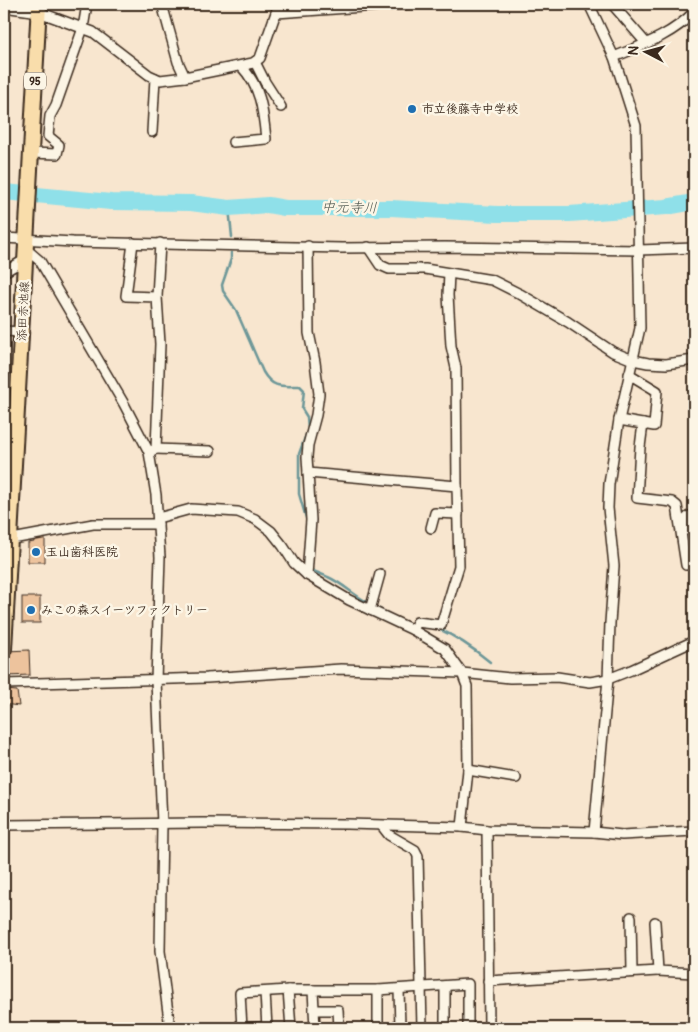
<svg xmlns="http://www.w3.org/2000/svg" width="698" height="1032" font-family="Pangolin,'Klee One',sans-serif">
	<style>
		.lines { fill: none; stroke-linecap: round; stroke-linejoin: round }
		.stream { stroke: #6d9798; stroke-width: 2.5 }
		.river { stroke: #8fe0e9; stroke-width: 16 }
		.building { fill: #edc39d; stroke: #3b2a1e }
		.street-casing { stroke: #3b2a1e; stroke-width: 12 }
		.primary-casing { stroke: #3b2a1e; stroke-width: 18 }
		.street { stroke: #fcf5e5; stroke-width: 9 }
		.primary { stroke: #f9ddab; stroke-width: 14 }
		.poi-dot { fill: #1f6fb2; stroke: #fcf5e5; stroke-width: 2 }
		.labels { text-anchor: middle; stroke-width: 5; stroke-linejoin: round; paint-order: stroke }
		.shield { fill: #fcf5e5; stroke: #75675a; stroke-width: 1 }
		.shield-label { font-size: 11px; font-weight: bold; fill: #3b2a1e }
		.poi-label { font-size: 12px; font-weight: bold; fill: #3b2a1e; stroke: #fcf5e5; text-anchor: start }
		.street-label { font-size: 12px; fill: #3b2a1e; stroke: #fcf5e5 }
		.water-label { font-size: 14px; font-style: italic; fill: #505851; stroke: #fcf5e5 }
	</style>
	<rect width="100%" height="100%" fill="#f8e6cf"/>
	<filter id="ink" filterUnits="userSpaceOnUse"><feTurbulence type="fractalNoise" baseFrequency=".02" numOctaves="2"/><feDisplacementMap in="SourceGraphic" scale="10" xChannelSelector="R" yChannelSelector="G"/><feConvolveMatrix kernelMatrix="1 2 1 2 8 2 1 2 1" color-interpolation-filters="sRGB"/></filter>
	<g filter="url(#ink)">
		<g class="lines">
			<g class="stream">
				<path d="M229 208 232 237"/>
				<path d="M231 253V259L222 285 223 291 236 310 263 372C273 389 282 386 300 386L304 390 302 409 307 417 308 429 299 454V494L306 518 307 526"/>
				<path d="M310 569C316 573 322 574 328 577 342 583 355 596 369 603"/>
				<path d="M374 606 391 615"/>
				<path d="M437 628C457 637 473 648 490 662"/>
			</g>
			<path class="river" d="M4 192 111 202 191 203 229 208 268 205 285 208H391L497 214H569L666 207 694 202"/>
		</g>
		<g class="building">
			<path d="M45 536V562H28V543L34 542 33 537Z"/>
			<rect x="22" y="597" width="18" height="26"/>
			<path d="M29 650 30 675 7 676 6 651Z"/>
			<path d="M5 690 17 691 19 706 4 704Z"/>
		</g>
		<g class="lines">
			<g class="street-casing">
				<g id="street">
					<path d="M162 4 178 62 185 77"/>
					<path d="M589 4 614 57 636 126 640 328 619 420 609 484 608 508 614 566 610 623 608 679 594 832"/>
					<path d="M612 4 646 43"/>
					<path d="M4 7 39 12 93 32 149 75 160 80 185 77 253 63 260 58 279 4"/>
					<path d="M276 13 407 4"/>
					<path d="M614 57C643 45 672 35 694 12"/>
					<path d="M255 62 265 82 281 107"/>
					<path d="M152 132 155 78"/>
					<path d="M233 142 266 139C263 110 261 87 241 66"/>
					<path d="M31 153 57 154 59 145 48 136 50 116 56 105 83 28 87 4"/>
					<path d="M4 238 73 242 342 248 445 247 639 250 694 248"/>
					<path d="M133 243 126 296 157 297"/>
					<path d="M368 247 380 265 389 269H425L492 280 520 294 568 322 613 352 633 360 648 363 666 364 694 360"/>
					<path d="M26 249 40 261 124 404 149 452 156 495 160 557 156 680 162 824 160 951 170 1028"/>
					<path d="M4 272 26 259"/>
					<path d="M449 273 448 295 451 346 456 368 457 486"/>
					<path d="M4 331 22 332"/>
					<path d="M619 420 654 426 657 391 629 374"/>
					<path d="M643 424 640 447 637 498 672 502 677 506 686 565"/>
					<path d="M156 449 210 451"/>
					<path d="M149 452 156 449 160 344 157 297 160 243"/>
					<path d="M308 473 457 486 459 566 441 625 417 622 413 630"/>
					<path d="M158 518 191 509 238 512 255 519 271 531 283 546 294 563 307 575 349 600 413 630 445 649 462 673 467 686 468 770 462 827"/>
					<path d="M431 528 435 513 458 514"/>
					<path d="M687 530 685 520 689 516 694 517"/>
					<path d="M7 540 93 524H158"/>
					<path d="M307 575 311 520 307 457 308 445 316 415 319 394 315 362 309 333 308 246"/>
					<path d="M370 610 380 574"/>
					<path d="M4 684 207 678 341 669 462 673 510 678 557 677 590 682 608 679 631 670 694 641"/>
					<path d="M468 770 516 778"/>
					<path d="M4 825 203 823 347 824 462 827 487 830 594 832 622 835 694 831"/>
					<path d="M382 826 389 835 415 850 418 856 422 1028"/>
					<path d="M487 830 489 1028"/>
					<path d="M631 917 632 972"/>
					<path d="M655 922 658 971 694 973"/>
					<path d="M488 981 658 971"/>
					<path d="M399 989 400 1028"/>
					<path d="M288 990 291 1028"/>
					<path d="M313 990 315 1028"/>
					<path d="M378 990V1028"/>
					<path d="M265 992 267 1028"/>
					<path d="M314 1010H338L339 1028"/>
					<path d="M242 1028 240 993 288 990H378L468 984V1028"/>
					<path d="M242 1028 267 1027"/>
					<path d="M445 1028V986"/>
				</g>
			</g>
			<g class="primary-casing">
				<path id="primary" d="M4 649 39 4"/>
			</g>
			<use href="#street" class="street"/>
			<use href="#primary" class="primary"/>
		</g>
	</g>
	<g class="poi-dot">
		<circle cx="412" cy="109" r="5"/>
		<circle cx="36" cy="552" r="5"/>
		<circle cx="31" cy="610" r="5"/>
	</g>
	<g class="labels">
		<rect class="shield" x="24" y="72.5" width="22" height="17" rx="4"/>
		<g class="shield-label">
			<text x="35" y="85">95</text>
		</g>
		<g class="poi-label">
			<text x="422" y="113">市立後藤寺中学校</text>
			<text x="46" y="556">玉山歯科医院</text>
			<text x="41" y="614">みこの森スイーツファクトリー</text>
		</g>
		<g class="street-label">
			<text transform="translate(23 311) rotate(-87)" y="4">添田赤池線</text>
		</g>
		<g class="water-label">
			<text transform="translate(349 207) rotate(1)" y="5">中元寺川</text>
		</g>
	</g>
	<rect width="698" height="1032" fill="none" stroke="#fcf5e5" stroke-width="20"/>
	<rect x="10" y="10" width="678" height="1012" fill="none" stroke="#3b2a1e" stroke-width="2" filter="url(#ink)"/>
	<g transform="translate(646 52) rotate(276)" stroke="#fcf5e5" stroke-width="4" paint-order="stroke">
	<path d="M0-4L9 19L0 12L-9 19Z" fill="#3b2a1e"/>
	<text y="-8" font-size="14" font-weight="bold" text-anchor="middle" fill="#3b2a1e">N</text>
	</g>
</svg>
